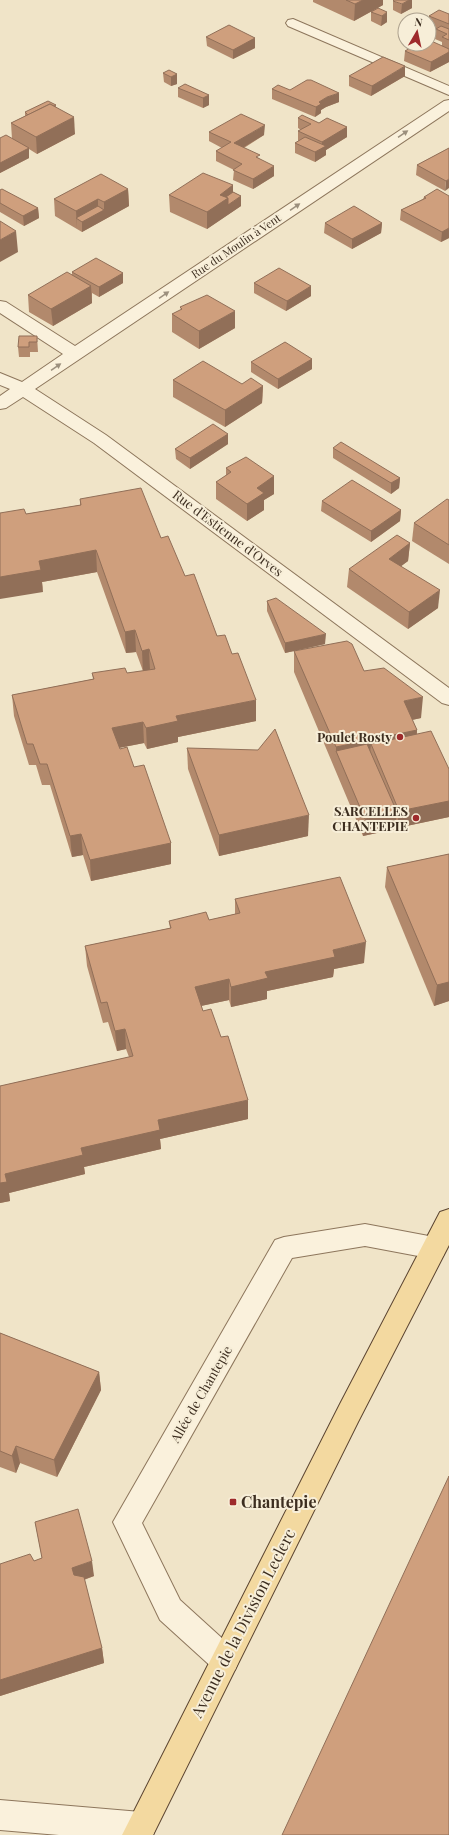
<svg xmlns="http://www.w3.org/2000/svg" width="449" height="1835" font-family="'Playfair Display',serif">
	<style>
		.lines { fill: none; stroke-linecap: round; stroke-linejoin: round }
		.minor-casing { stroke: #8d765c; stroke-width: 2 }
		.major-casing { stroke: #5b4430; stroke-width: 2 }
		.minor { fill: #faf1dc; fill-rule: evenodd }
		.major { fill: #f3d9a0; fill-rule: evenodd }
		.wall { fill: #b2896c }
		.shaded-wall { fill: #916f58 }
		.building { fill: #cf9f7d; stroke: #916f58 }
		.oneway { fill: #9c907e }
		.poi-dot { fill: #9e2a2b; stroke: #f7eed8; stroke-width: 1.5 }
		.labels { text-anchor: middle; stroke-width: 4; stroke-linejoin: round; paint-order: stroke }
		.far-street-label { font-size: 11px; fill: #3d2e20; stroke: #f7eed8 }
		.street-label { font-size: 13px; fill: #3d2e20; stroke: #f7eed8 }
		.poi-label { font-size: 13px; font-weight: bold; fill: #3d2e20; stroke: #f7eed8; text-anchor: end }
		.near-poi-label { font-size: 16px; font-weight: bold; fill: #3d2e20; stroke: #f7eed8; text-anchor: start }
		.near-street-label { font-size: 16px; fill: #3d2e20; stroke: #f7eed8 }
	</style>
	<rect width="100%" height="100%" fill="#f0e4c8"/>
	<g class="lines">
		<g class="minor-casing">
			<g id="minor">
				<path d="M293 19 449 86V95L288 26 286 23 288 20Z"/>
				<path d="M449 100V111L35 389 106 435 449 688V705L442 703 94 443 23 397 6 408 0 409V396L10 389 0 385V373L22 382 63 354 0 313V301L6 302 75 346 444 101Z"/>
				<path d="M365 1224 434 1237 443 1240 446 1248 443 1256 434 1259 365 1246 292 1258 142 1523 180 1600 235 1650 239 1660 235 1670 225 1674 215 1670 160 1620 113 1522 275 1240 284 1237Z"/>
				<path d="M0 1800 141 1812 152 1816 156 1827 153 1835H59L0 1830Z"/>
			</g>
		</g>
		<g class="major-casing">
			<path id="major" d="M449 1209V1245L358 1422 153 1835H122L340 1404 440 1212Z"/>
		</g>
		<use href="#minor" class="minor"/>
		<use href="#major" class="major"/>
	</g>
	<g class="wall">
		<path d="M313 0H383V5L354 21 313 2Z"/>
		<path d="M393 1 412 8 401 14 393 10Z"/>
		<path d="M378 8 387 22 381 26 371 21V12Z"/>
		<path d="M449 14V62L430 72 404 61 405 51 442 46V42L435 39 436 29H437L429 26V16Z"/>
		<path d="M206 37 255 38V48L233 59 207 46Z"/>
		<path d="M163 73 177 74V84L171 86 164 82Z"/>
		<path d="M349 76H405L371 96 349 86Z"/>
		<path d="M178 88 209 95V105L203 108 178 97Z"/>
		<path d="M272 89 290 90 339 102 326 107 321 110V113L315 117 272 99Z"/>
		<path d="M56 105V107L75 134 37 154 29 149V158L0 173V138L12 139 11 123 25 116V112Z"/>
		<path d="M298 118 319 123 347 127V137L326 150V155L315 162 295 153V143L298 141V131L301 130 298 128Z"/>
		<path d="M209 132 264 135 244 148 260 159 274 176 253 189 233 180 234 170 216 161V151L222 148 209 141Z"/>
		<path d="M449 148 445 191 416 175 417 165Z"/>
		<path d="M233 185V192L241 196V206L207 229 170 212 169 195Z"/>
		<path d="M128 189 129 206 82 232 55 216 54 199Z"/>
		<path d="M0 190 38 208 39 218 24 226 0 212Z"/>
		<path d="M449 196V238L441 242 400 220 401 210 423 199 424 197Z"/>
		<path d="M325 223H382L381 233 352 249 324 233Z"/>
		<path d="M72 272 123 273V283L99 297 92 293V303L53 326 29 312 28 295 72 275Z"/>
		<path d="M254 283 311 286V296L286 311 254 293Z"/>
		<path d="M180 307 235 328 199 349 172 332V314L181 310Z"/>
		<path d="M37 336 38 352H30V357H19L18 347Z"/>
		<path d="M312 359V369L278 389 251 372V362Z"/>
		<path d="M173 380 263 386 262 403 225 427 173 397Z"/>
		<path d="M228 434V444L190 469 176 459 175 449Z"/>
		<path d="M333 448 400 478 399 488 391 494 333 458Z"/>
		<path d="M226 468 274 476V494L264 500V510L247 521 216 499V482L226 476Z"/>
		<path d="M80 499 161 538 185 576 217 636 256 721 178 737V742L147 749 144 743 119 748 134 767 171 843V864L91 881 83 855 72 857 50 785H42L36 765H29L14 716 12 695 93 679 92 673H127L143 671 136 652 126 653 97 572 42 582 43 592 26 514 80 505Z"/>
		<path d="M449 500V564L412 541 414 523Z"/>
		<path d="M322 501 401 510 400 521 371 542 321 511Z"/>
		<path d="M410 543 408 561 401 566 438 608 408 629 347 587 349 569Z"/>
		<path d="M267 601 325 644 285 653 267 611Z"/>
		<path d="M294 651 364 671 421 718 412 720 417 730V734L449 769V817L397 828 395 825V829L363 836 294 672Z"/>
		<path d="M187 748 308 836 219 856 188 769Z"/>
		<path d="M449 854V1001L434 1006 385 887 387 867Z"/>
		<path d="M235 899 364 963 334 969 333 977 267 991V999L231 1007 229 1000 201 1006 203 1011 248 1119 160 1139 161 1149 84 1167 85 1174 9 1193 10 1201 0 1203V1086L129 1057 126 1049 117 1051 108 1022 103 1023 87 966 85 946 170 928 169 921 209 920 235 914Z"/>
		<path d="M0 1333 99 1372 101 1390 57 1477 20 1463 16 1473 0 1467Z"/>
		<path d="M35 1522 94 1576 84 1580 102 1648 104 1663 0 1696V1564L34 1561 42 1558Z"/>
	</g>
	<g class="shaded-wall">
		<path d="M363 0H383V5L354 21 355 4Z"/>
		<path d="M409 0H412V8L401 14 402 4Z"/>
		<path d="M387 12V22L381 26 382 16Z"/>
		<path d="M255 38V48L233 59V50Z"/>
		<path d="M449 52V62L430 72 431 62Z"/>
		<path d="M405 66V76L371 96 372 86Z"/>
		<path d="M177 74V84L171 86V77Z"/>
		<path d="M339 93V102L326 107 321 110V113L315 117 316 107 319 102 327 97Z"/>
		<path d="M209 95V105L203 108V98Z"/>
		<path d="M74 117 75 134 37 154 36 137Z"/>
		<path d="M265 125 264 135 234 153V143Z"/>
		<path d="M347 127V137L326 150V155L315 162V152L322 148V142Z"/>
		<path d="M29 148V158L0 173V163Z"/>
		<path d="M274 166V176L253 189V179Z"/>
		<path d="M449 179V188L445 191 446 181Z"/>
		<path d="M233 185V202L241 196V206L207 229V212L220 195Z"/>
		<path d="M128 189 129 206 82 232V222L76 218 77 228 76 211 98 199V213L104 210V202Z"/>
		<path d="M38 208 39 218 24 226 23 216Z"/>
		<path d="M382 223 381 233 352 249V239Z"/>
		<path d="M449 228V238L441 242 442 232Z"/>
		<path d="M16 231 18 252 0 262V240Z"/>
		<path d="M123 273V283L99 297V287Z"/>
		<path d="M91 286 92 303 53 326 51 309Z"/>
		<path d="M311 286V296L286 311 287 301Z"/>
		<path d="M235 311V328L199 349V331Z"/>
		<path d="M312 359V369L278 389V379Z"/>
		<path d="M263 386 262 403 225 427V410Z"/>
		<path d="M228 434V444L190 469V458Z"/>
		<path d="M274 476V494L264 500V510L247 521V504L257 488Z"/>
		<path d="M400 478 399 488 391 494V483Z"/>
		<path d="M401 510 400 521 371 542V531Z"/>
		<path d="M410 543 408 561 388 576 389 559Z"/>
		<path d="M96 550 97 572 42 582 43 592 0 599V577L39 561Z"/>
		<path d="M440 590 438 608 408 629 409 612Z"/>
		<path d="M135 630 136 652 126 653 125 632Z"/>
		<path d="M326 634 325 644 285 653V643Z"/>
		<path d="M149 649 150 671 143 672 142 651Z"/>
		<path d="M423 697 421 718 402 722 404 701Z"/>
		<path d="M256 700V721L178 737V742L147 749 146 728 176 716Z"/>
		<path d="M143 722 144 743 113 749 112 728Z"/>
		<path d="M417 730 415 751 371 744 369 761 336 751V747Z"/>
		<path d="M449 801V817L397 828 399 811Z"/>
		<path d="M397 812 395 829 363 836 365 819Z"/>
		<path d="M309 815 308 836 219 856V835Z"/>
		<path d="M81 834 83 855 72 857 70 836Z"/>
		<path d="M171 843V864L91 881 90 860Z"/>
		<path d="M366 942 364 963 334 969 333 977 267 991V999L231 1007V987L265 972 333 950Z"/>
		<path d="M229 979V1000L196 1007 195 987Z"/>
		<path d="M449 982V1001L434 1006 437 985Z"/>
		<path d="M125 1029 126 1049 117 1051 115 1031Z"/>
		<path d="M248 1100V1119L160 1139 161 1149 84 1167 85 1174 9 1193 10 1201 0 1203V1183L5 1174 81 1148 158 1120Z"/>
		<path d="M99 1372 101 1390 57 1477 54 1460Z"/>
		<path d="M16 1446 20 1463 16 1473 12 1456Z"/>
		<path d="M92 1561 94 1576 74 1583 72 1568Z"/>
		<path d="M102 1648 104 1663 0 1696V1680Z"/>
	</g>
	<g class="building">
		<path d="M346 0H363L355 4Z"/>
		<path d="M394 0H409L402 4 393 1Z"/>
		<path d="M378 8 387 12 382 16 371 12Z"/>
		<path d="M439 10 449 14V24L429 16Z"/>
		<path d="M229 25 255 38 233 50 206 37Z"/>
		<path d="M441 26 449 29V40L442 37 447 34 436 29Z"/>
		<path d="M429 40 449 49V52L431 62 405 51 417 44H429Z"/>
		<path d="M383 57 405 66 372 86 349 76Z"/>
		<path d="M169 70 177 74 171 77 163 73Z"/>
		<path d="M307 80H311L339 93 327 97 319 102 321 104 316 107 272 89 278 85 290 90Z"/>
		<path d="M185 84 209 95 203 98 178 88Z"/>
		<path d="M48 101 56 105 54 106 50 104 28 115 25 112Z"/>
		<path d="M50 104 74 117 36 137 11 123Z"/>
		<path d="M241 114 265 125 234 143 260 155 256 157 274 166 253 179 233 170 242 164 216 151 231 142 209 132Z"/>
		<path d="M302 115 319 123 327 118 347 127 322 142 298 131 311 124 298 118Z"/>
		<path d="M6 135 29 148 0 163V138Z"/>
		<path d="M305 137 326 146 315 152 295 143Z"/>
		<path d="M449 148V179L446 181 417 165Z"/>
		<path d="M203 173 233 185 220 195 228 198 207 212 169 195Z"/>
		<path d="M101 174 128 189 104 202 98 199 76 211 54 199Z"/>
		<path d="M2 189 38 208 23 216 0 203V190Z"/>
		<path d="M437 189 449 196V228L442 232 401 210 426 198 424 197Z"/>
		<path d="M233 192 241 196 228 205V198L226 197Z"/>
		<path d="M98 206 104 210 82 222 76 218Z"/>
		<path d="M354 206 382 223 352 239 325 223Z"/>
		<path d="M0 221 16 231 0 240Z"/>
		<path d="M96 258 123 273 99 287 72 272Z"/>
		<path d="M279 268 311 286 287 301 254 283Z"/>
		<path d="M67 272 91 286 51 309 28 295Z"/>
		<path d="M207 295 235 311 199 331 172 314 182 309 180 307Z"/>
		<path d="M19 336H37V342H29V347H18Z"/>
		<path d="M285 342 312 359 278 379 251 362Z"/>
		<path d="M203 361 242 384 251 378 263 386 225 410 173 380Z"/>
		<path d="M213 424 228 434 190 458 175 449Z"/>
		<path d="M341 442 400 478 391 483 333 448Z"/>
		<path d="M246 457 274 476 257 488 264 493 247 504 216 482 231 472 226 468Z"/>
		<path d="M352 480 401 510 371 531 322 501Z"/>
		<path d="M141 488 161 538 168 536 185 576 194 574 217 636 225 635 232 654 238 653 256 700 176 716 178 721 146 728 143 722 112 728 120 749 127 747 134 767 144 765 171 843 90 860 81 834 70 836 47 764H40L33 744H27L12 695 94 679 92 673 125 668 127 673 155 669 149 649 142 651 135 630 125 632 96 550 39 561 41 570 0 577V513L24 509 26 514 81 505 80 499Z"/>
		<path d="M447 499 449 500V545L414 523Z"/>
		<path d="M397 535 410 543 389 559 440 590 409 612 349 569Z"/>
		<path d="M276 598 326 634 285 643 267 601Z"/>
		<path d="M347 641 352 644 364 671 384 668 423 697 404 701 417 730 336 747 294 651Z"/>
		<path d="M275 729 309 815 219 835 187 748 258 750Z"/>
		<path d="M431 731 449 769V801L399 811 371 744Z"/>
		<path d="M367 744 397 812 365 819 336 751Z"/>
		<path d="M449 854V982L437 985 387 867Z"/>
		<path d="M340 877 366 942 333 950 335 957 265 972 268 978 231 987 229 979 195 987 203 1011 211 1009 221 1037 228 1036 248 1100 158 1120 160 1130 81 1148 83 1155 5 1174 7 1182 0 1183V1086L133 1056 125 1029 115 1031 107 1002 101 1003 85 946 171 928 169 921 206 912 209 920 240 913 235 899Z"/>
		<path d="M0 1333 99 1372 54 1460 16 1446 12 1456 0 1451Z"/>
		<path d="M449 1476V1835H282Z"/>
		<path d="M78 1509 92 1561 72 1568 74 1575 84 1577 102 1648 0 1680V1564L30 1554 34 1561 42 1558 35 1522Z"/>
	</g>
	<defs><path id="oneway-solid" d="M-6-.8H1V-3.2L6.5 0L1 3.2V.8H-6Z"/></defs>
	<g class="oneway">
		<use href="#oneway-solid" transform="translate(403 134) rotate(-34)"/>
		<use href="#oneway-solid" transform="translate(295 207) rotate(-34)"/>
		<use href="#oneway-solid" transform="translate(164 295) rotate(-34)"/>
		<use href="#oneway-solid" transform="translate(56 367) rotate(-34)"/>
	</g>
	<g class="poi-dot">
		<circle cx="400" cy="737" r="4"/>
		<circle cx="416" cy="818" r="4"/>
		<rect x="229" y="1498" width="8" height="8" rx="2"/>
	</g>
	<g class="labels">
		<g class="far-street-label">
			<text transform="translate(236 246) rotate(-34)" y="4">Rue du Moulin à Vent</text>
		</g>
		<g class="street-label">
			<text transform="translate(228 533) rotate(37)" y="5">Rue d'Estienne d'Orves</text>
			<text transform="translate(201 1394) rotate(-60)" y="5">Allée de Chantepie</text>
		</g>
		<g class="poi-label">
			<text x="392" y="742">Poulet Rosty</text>
			<text x="408" y="816">SARCELLES<tspan x="408" dy="15">CHANTEPIE</tspan></text>
		</g>
		<g class="near-poi-label">
			<text x="241" y="1508">Chantepie</text>
		</g>
		<g class="near-street-label">
			<text transform="translate(243 1623) rotate(-63)" y="6">Avenue de la Division Leclerc</text>
		</g>
	</g>
	<g transform="translate(417 32) rotate(9)"><circle r="19" fill="#f7eed8" stroke="#ada18e"/>
	<path d="M0-3L7 15L0 10L-7 15Z" fill="#9e2a2b"/>
	<text y="-6" font-size="11" font-weight="bold" text-anchor="middle" fill="#3d2e20">N</text>
	</g>
</svg>
